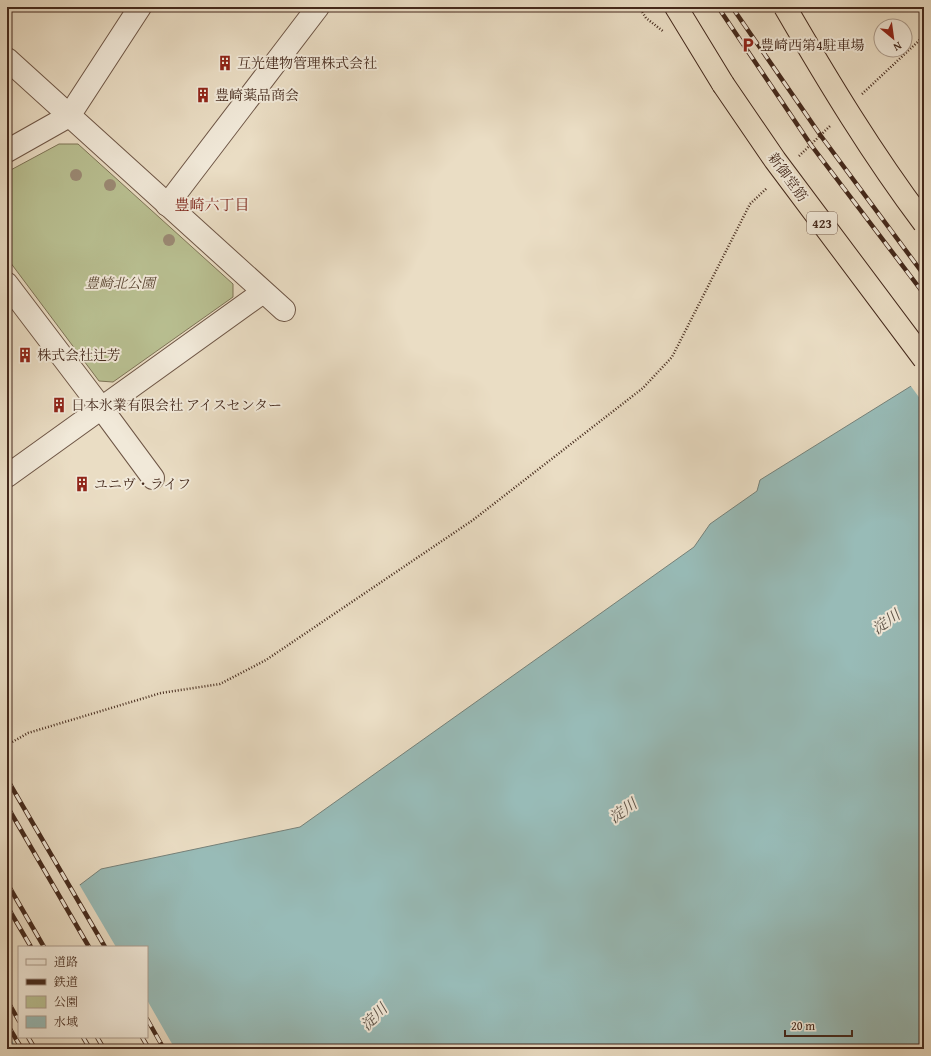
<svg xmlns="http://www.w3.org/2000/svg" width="931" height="1056" font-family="'Gentium Book Plus','Noto Serif JP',serif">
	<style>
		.green { fill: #b9c092; stroke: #7e7457 }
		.water { fill: #98bbb7; stroke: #768179; fill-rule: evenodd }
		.pier { fill: #eaddc4 }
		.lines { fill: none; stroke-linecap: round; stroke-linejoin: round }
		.minor-casing { stroke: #6e5646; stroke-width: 24 }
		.tertiary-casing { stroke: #6e5646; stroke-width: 24 }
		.trunk-casing { stroke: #44291c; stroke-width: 24 }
		.path { stroke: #44291c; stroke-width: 2.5; stroke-dasharray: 1 2; stroke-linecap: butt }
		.minor { stroke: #f1e9d9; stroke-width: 22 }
		.tertiary { stroke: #f1e9d9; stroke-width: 22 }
		.trunk { stroke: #eaddc4; stroke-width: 22 }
		.rail-casing { stroke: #44291c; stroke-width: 4.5 }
		.rail { stroke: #f1e9d9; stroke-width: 3; stroke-dasharray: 9; stroke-linecap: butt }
		.trunk-bridge-casing { stroke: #44291c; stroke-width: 24; stroke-linecap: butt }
		.trunk-bridge { stroke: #eaddc4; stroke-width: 22 }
		.tree { fill: #9b8a75 }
		.labels { text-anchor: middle; stroke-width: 4; stroke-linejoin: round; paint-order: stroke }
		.shield { fill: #f1e9d9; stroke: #786355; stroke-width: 1 }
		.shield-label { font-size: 13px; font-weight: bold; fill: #44291c }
		.poi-label { font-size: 14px; fill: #44291c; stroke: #f1e9d9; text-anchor: start }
		.street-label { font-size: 14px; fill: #44291c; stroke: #f1e9d9 }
		.park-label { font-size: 14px; font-style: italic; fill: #5b4734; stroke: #f1e9d9 }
		.neighbourhood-label { font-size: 15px; fill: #7a1f14; stroke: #f1e9d9 }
		.water-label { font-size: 15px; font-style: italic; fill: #594e43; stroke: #f1e9d9 }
	</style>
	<rect width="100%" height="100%" fill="#eaddc4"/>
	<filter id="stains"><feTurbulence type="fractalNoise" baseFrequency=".005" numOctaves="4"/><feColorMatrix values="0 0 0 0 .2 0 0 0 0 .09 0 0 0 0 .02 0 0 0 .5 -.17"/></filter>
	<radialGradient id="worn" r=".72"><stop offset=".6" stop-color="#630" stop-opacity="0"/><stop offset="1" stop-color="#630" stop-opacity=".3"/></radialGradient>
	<path class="green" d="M59 144H78L233 284V297L113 382 99 381 7 258V172Z"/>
	<path class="water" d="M924 378V1049H7V940L101 869 300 827 694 547 710 524 757 491 760 480ZM19 947H147V1037H19Z"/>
	<g class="pier">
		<path d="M924 376V404L910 385Z"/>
		<path d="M79 884 116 947H19V1037H147V1000L175 1049H17L7 1032V938Z"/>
	</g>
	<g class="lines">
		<g class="minor-casing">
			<g id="minor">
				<path d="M69 116 140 7"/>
				<path d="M102 409 153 478"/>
				<path d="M7 476 263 292"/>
			</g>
		</g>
		<g class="tertiary-casing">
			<g id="tertiary">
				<path d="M7 59 284 310"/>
				<path d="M7 151 69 116"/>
				<path d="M167 205 318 7"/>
				<path d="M7 284 102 409"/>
			</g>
		</g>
		<g class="trunk-casing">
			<path id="trunk" d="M676 7 723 84"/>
		</g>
		<g class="path">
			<path d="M639 7 646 18 664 32"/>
			<path d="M862 94 924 36"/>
			<path d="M799 156 830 126"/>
			<path d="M7 745 28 733 161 693 220 684 266 660 473 520 643 388 672 357 750 204 767 188"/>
		</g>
		<use href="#minor" class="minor"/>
		<use href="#tertiary" class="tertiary"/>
		<use href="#trunk" class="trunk"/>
		<g class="rail-casing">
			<g id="rail">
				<path d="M718 7 811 145 924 294"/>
				<path d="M732 7 821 136 924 275"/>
				<path d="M7 779 105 947"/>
				<path d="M7 806 89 947"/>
				<path d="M7 883 44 947"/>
				<path d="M7 906 31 947"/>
				<path d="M7 1000 19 1021"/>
				<path d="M147 1019 164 1049"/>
				<path d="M7 1024 22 1049"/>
				<path d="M28 1037 35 1049"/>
				<path d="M83 1037 90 1049"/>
				<path d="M97 1037 104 1049"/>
				<path d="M142 1037 149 1049"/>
			</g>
		</g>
		<use href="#rail" class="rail"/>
		<g class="trunk-bridge-casing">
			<g id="trunk-bridge">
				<path d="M785 7C828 81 872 154 924 223"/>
				<path d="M723 84 775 160 924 359"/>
			</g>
		</g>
		<use href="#trunk-bridge" class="trunk-bridge"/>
	</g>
	<g class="tree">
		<circle cx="76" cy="175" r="6"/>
		<circle cx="110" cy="185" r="6"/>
		<circle cx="169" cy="240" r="6"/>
	</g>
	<defs>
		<g id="parking-bare" transform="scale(1.2)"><path d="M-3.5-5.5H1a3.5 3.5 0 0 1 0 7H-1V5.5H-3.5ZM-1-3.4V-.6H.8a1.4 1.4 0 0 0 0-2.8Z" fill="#8f2418" stroke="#f1e9d9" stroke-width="2.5" paint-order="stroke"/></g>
		<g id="building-bare" transform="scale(1.2)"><path d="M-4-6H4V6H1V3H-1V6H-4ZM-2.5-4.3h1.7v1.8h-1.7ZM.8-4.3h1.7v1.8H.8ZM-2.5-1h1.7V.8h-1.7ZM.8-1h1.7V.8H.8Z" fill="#8f2418" stroke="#f1e9d9" stroke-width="2.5" paint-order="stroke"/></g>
	</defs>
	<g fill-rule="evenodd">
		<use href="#parking-bare" x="748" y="45"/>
		<use href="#building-bare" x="225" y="63"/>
		<use href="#building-bare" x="203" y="95"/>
		<use href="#building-bare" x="25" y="355"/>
		<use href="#building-bare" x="59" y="405"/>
		<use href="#building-bare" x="82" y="484"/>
	</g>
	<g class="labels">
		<rect class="shield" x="807" y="212" width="30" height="22" rx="3"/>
		<g class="shield-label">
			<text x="822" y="228">423</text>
		</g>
		<g class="poi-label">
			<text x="760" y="50">豊崎西第4駐車場</text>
			<text x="237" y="68">互光建物管理株式会社</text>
			<text x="215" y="100">豊崎薬品商会</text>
			<text x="37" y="360">株式会社辻芳</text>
			<text x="71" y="410">日本氷業有限会社 アイスセンター</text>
			<text x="94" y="489">ユニヴ・ライフ</text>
		</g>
		<g class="street-label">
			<text transform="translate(788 177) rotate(54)" y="5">新御堂筋</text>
		</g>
		<g class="park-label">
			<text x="120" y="288">豊崎北公園</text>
		</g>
		<g class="neighbourhood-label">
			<text x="212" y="210">豊崎六丁目</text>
		</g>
		<g class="water-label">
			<text transform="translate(886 622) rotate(-36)" y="5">淀川</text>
			<text transform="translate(623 811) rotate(-36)" y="5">淀川</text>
			<text transform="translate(374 1017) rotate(-45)" y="5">淀川</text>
		</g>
	</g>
	<rect width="931" height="1056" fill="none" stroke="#eaddc4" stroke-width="24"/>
	<rect x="8" y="8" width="915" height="1040" fill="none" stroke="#44291c" stroke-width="2"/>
	<rect x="12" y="12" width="907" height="1032" fill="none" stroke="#44291c"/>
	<rect x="18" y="946" width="130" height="92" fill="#f1e9d9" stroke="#ac9c8d"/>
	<rect x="26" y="959" width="20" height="6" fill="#f1e9d9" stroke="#ac9c8d"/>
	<text x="54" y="966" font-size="12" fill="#44291c">道路</text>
	<rect x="26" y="979" width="20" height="6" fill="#44291c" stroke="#ac9c8d"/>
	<text x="54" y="986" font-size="12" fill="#44291c">鉄道</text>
	<rect x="26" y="996" width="20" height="12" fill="#b9c092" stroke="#ac9c8d"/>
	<text x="54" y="1006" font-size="12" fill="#44291c">公園</text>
	<rect x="26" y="1016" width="20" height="12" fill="#98bbb7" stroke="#ac9c8d"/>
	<text x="54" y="1026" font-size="12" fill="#44291c">水域</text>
	<g transform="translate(893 38) rotate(151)"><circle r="19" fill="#f1e9d9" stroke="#ac9c8d"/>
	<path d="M0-3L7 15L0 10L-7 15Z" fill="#8f2418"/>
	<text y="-6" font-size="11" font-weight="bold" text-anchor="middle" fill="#44291c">N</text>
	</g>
	<path d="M785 1030v6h67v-6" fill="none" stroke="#44291c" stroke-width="2"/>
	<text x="791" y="1030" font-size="12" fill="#44291c" stroke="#f1e9d9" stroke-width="3" paint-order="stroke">20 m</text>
	<rect width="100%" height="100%" filter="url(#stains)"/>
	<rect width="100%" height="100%" fill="url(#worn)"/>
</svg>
